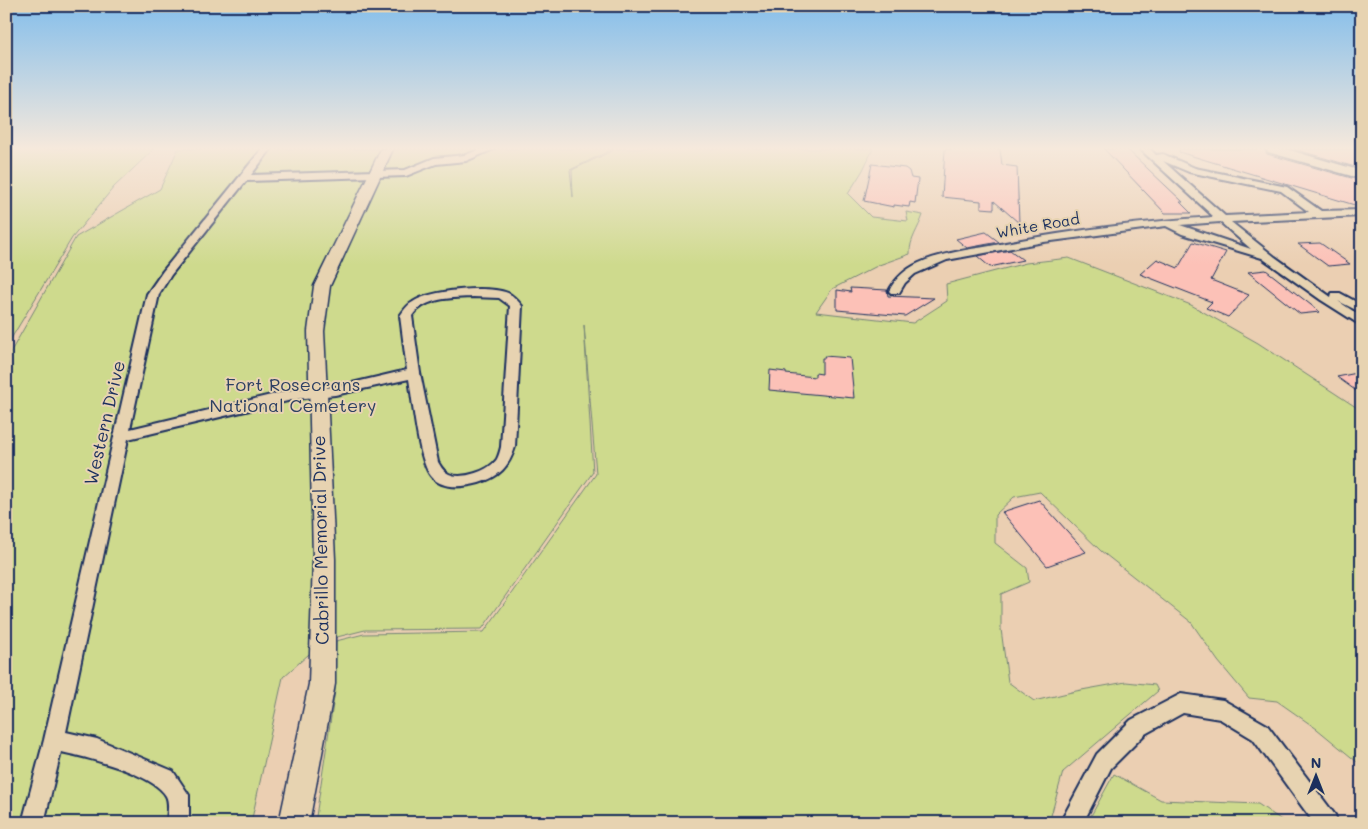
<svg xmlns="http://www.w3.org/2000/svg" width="1368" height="829" font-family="Mali,sans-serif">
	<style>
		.green { fill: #ceda8d; stroke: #748476 }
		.building { fill: #fcc1b7; stroke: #1b2f5e }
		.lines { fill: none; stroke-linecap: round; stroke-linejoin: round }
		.street-casing { stroke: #1b2f5e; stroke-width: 4 }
		.secondary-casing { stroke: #1b2f5e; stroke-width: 3 }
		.street { fill: #e7d3b1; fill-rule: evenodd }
		.secondary { fill: #e7d3b1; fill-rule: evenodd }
		.labels { text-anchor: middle; stroke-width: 4; stroke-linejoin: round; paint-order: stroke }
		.far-street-label { font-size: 15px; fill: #1b2f5e; stroke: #e7d3b1 }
		.park-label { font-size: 18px; fill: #2d4063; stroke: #e7d3b1 }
		.street-label { font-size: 18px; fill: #1b2f5e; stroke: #e7d3b1 }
	</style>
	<rect width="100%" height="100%" fill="#ebcfb2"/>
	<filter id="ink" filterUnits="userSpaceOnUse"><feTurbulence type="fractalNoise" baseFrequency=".02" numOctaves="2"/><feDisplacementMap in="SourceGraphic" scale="10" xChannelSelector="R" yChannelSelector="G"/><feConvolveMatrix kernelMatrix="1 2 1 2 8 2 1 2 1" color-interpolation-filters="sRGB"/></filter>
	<g filter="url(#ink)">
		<g class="green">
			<path d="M6 149H154L114 187 72 238 6 347Z"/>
			<path d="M178 149H613L570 170 573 197 572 170 616 149H873L863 170 848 194 871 217 908 221 906 212 923 215C919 228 909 240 910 254L879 265 832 289 816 312 913 323 947 301 946 284 1026 263 1069 258 1191 305 1258 343 1362 411V766L1317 729 1277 701 1249 698 1218 661 1191 622 1101 551 1040 492 1014 497 995 515V543L1027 568 1029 582 1001 594V629L1008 682 1034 701 1076 691 1126 682 1155 685 1158 691 1063 772 1049 823H315L335 691 336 641 364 634 484 632 596 474 584 325 593 472 482 629 365 630 325 640 283 677 251 823H6V360L76 237 160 189Z"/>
			<path d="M1114 774 1161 800 1258 804 1286 823H1087Z"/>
		</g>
		<g class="building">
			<path d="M945 149H1000L1002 165 1017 167 1019 223 994 201V209L981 208V201L942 197Z"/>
			<path d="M1104 149H1126L1130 152 1183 202H1180L1191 213H1165Z"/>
			<path d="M1180 149H1264L1267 154 1362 181V201L1358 206 1179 152Z"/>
			<path d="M1294 149H1362V169Z"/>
			<path d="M872 164 905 168 909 171 911 178 918 179 915 203 910 202 909 207 894 205V207L864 201Z"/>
			<path d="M986 232 999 242 967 248 956 239Z"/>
			<path d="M1193 242 1226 252 1211 280 1249 295 1228 317 1206 308 1212 302 1140 274 1157 259 1178 268Z"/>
			<path d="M1320 243 1350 264 1328 266 1298 244Z"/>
			<path d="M1010 250 1023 260 990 267 977 256Z"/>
			<path d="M1266 270 1320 312 1300 314 1248 272Z"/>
			<path d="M850 288 887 290 888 296 934 298 905 316 837 310V290L851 292Z"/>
			<path d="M824 356 850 358 854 398 769 390 770 370 786 372V374L815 377V373L822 374V358H825Z"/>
			<path d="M1362 372V395L1337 377Z"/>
			<path d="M1039 500 1086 552 1047 566 1002 512Z"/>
		</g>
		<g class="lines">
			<g class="street-casing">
				<g id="street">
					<path d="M262 149H271L251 175 405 170 434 158 465 155 481 149H494L466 161 436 164 406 176 246 181 171 275 159 294 130 429 296 389 335 387 407 370 400 316C404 310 407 305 413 302 431 290 487 285 508 293 514 296 518 301 522 306L515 447C509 467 499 477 479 483 464 487 442 490 431 476 418 460 413 402 409 379L335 395 296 399 128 439 66 732 97 739 173 771 189 795V823H167C167 815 170 803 166 796 154 774 86 757 61 752L44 823H22L44 740 147 294 163 271ZM473 297 499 298 510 306 501 447C500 451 499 455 497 459 489 471 462 480 449 474 443 471 441 467 438 462L420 373 412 316C425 297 453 298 473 297Z"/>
					<path d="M1140 149H1150L1156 155 1163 154 1195 168 1287 187 1321 211 1362 210V216L1231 222 1275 257 1331 297 1332 293H1340L1362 305V313L1338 301 1362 317V326L1321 300 1262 258 1182 234 1166 226 1044 242 947 260 915 274 905 283 899 293H891L889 291C896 277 906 269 919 263 942 253 966 250 990 246 1064 231 1138 222 1214 217ZM1163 161 1189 172 1281 191 1309 212 1225 216ZM1220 222 1251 249 1180 225Z"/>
					<path d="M1181 694 1223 700 1267 725 1335 815 1338 823H1314L1253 739 1220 719 1183 713 1145 734 1111 768 1083 823H1060L1097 754 1131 720Z"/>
				</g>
			</g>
			<g class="secondary-casing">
				<g id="secondary">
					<path d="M381 149H393L330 286 324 331 335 559V684L309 823H279L309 684 313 559 308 331 314 286Z"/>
					<path d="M1266 149H1286L1362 171V179L1268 152Z"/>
				</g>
			</g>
			<use href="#street" class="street"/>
			<use href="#secondary" class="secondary"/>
		</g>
	</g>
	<linearGradient id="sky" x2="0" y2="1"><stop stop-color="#84beeb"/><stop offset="0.56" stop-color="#f6e9dc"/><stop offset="1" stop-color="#f6e9dc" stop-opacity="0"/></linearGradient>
	<rect width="1368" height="265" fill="url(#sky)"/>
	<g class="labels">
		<g class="far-street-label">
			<text transform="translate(1038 226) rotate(-10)" y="5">White Road</text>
		</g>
		<g class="park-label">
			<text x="293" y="391">Fort Rosecrans<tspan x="293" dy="21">National Cemetery</tspan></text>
		</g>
		<g class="street-label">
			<text transform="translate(105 423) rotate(-77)" y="6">Western Drive</text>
			<text transform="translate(321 540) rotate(-91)" y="6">Cabrillo Memorial Drive</text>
		</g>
	</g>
	<rect width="1368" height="829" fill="none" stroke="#e7d3b1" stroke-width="25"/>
	<rect x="12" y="12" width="1343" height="804" fill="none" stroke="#1b2f5e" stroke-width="2" filter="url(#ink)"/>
	<g transform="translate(1316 776)" stroke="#e7d3b1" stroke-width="4" paint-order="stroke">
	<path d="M0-4L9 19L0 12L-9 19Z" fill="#1b2f5e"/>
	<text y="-8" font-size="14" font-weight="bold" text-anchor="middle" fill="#1b2f5e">N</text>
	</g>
</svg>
